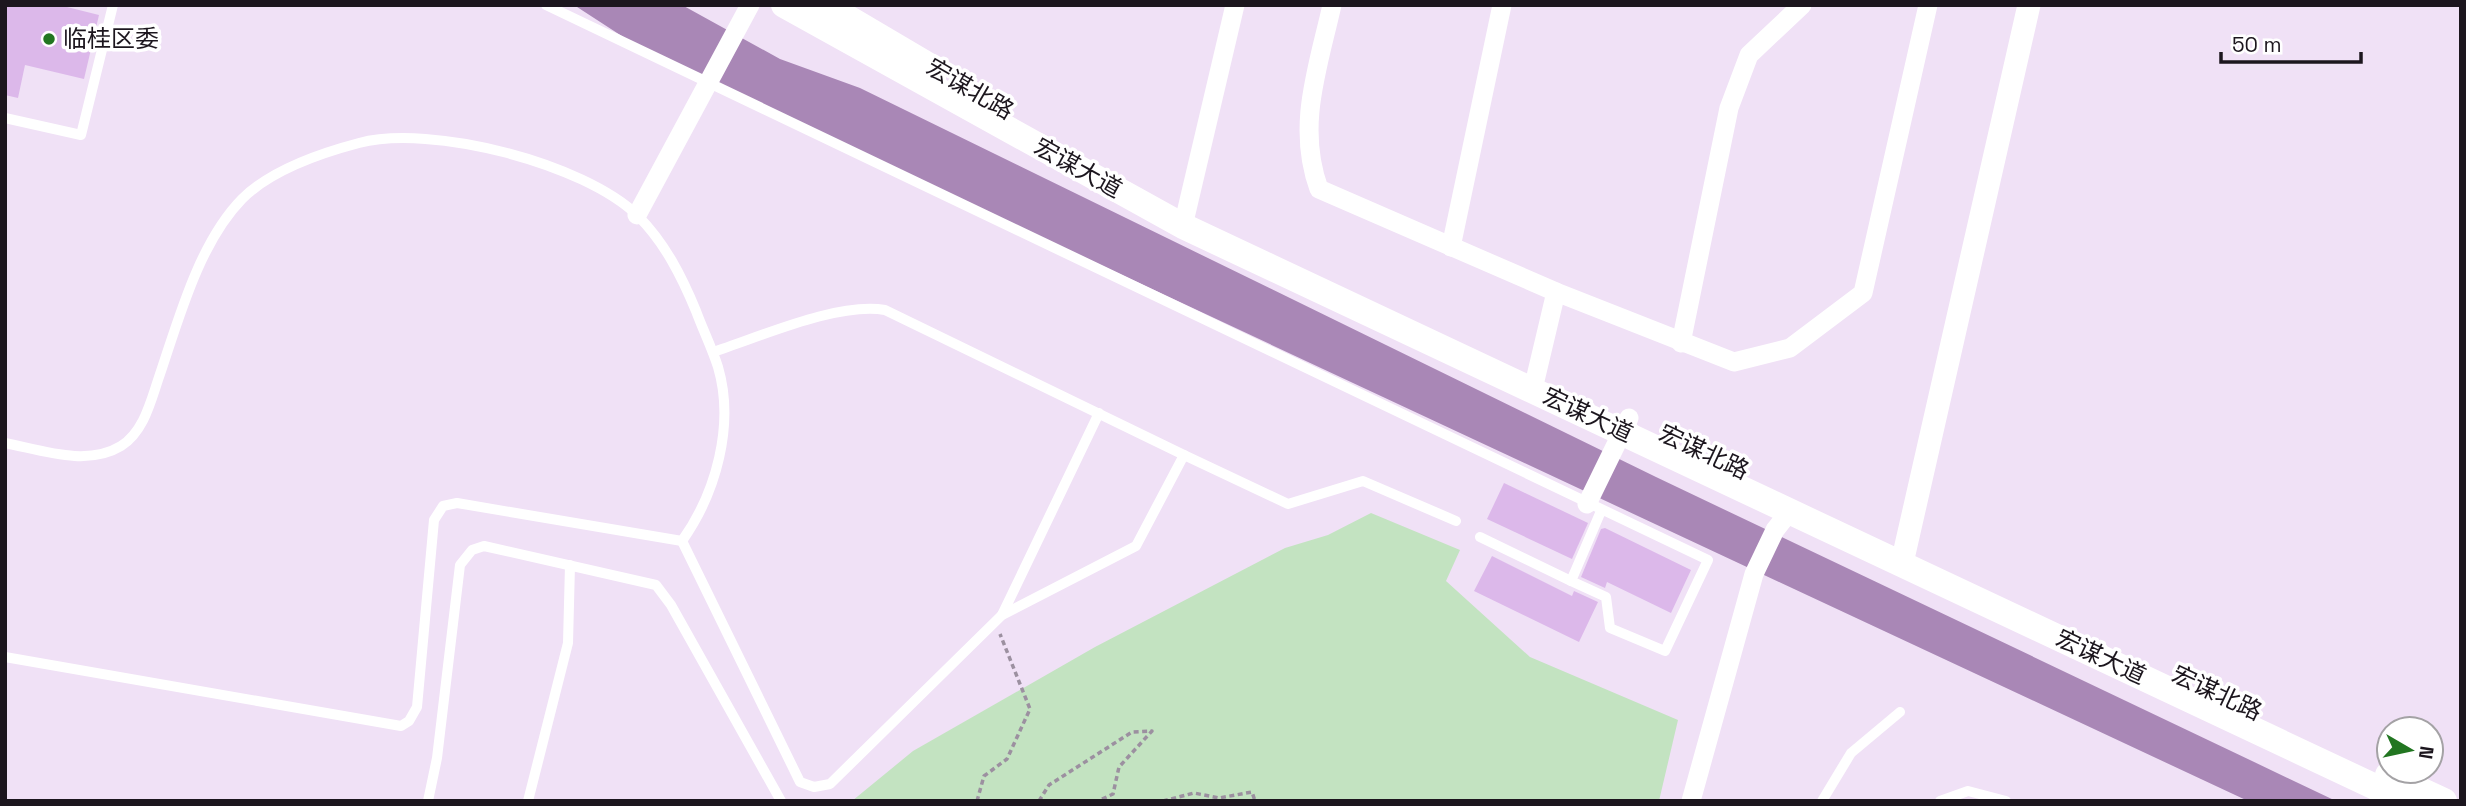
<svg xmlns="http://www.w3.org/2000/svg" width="2466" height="806" font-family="'Space Grotesk','Noto Sans SC',sans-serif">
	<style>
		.green { fill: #c3e3c1 }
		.water { fill: #a987b6 }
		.building { fill: #dcb8ea }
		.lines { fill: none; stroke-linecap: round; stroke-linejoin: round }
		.path { stroke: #9c90a0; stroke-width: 3.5; stroke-dasharray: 5 3.5; stroke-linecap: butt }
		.service { stroke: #fff; stroke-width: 10 }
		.minor { stroke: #fff; stroke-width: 19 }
		.tertiary { stroke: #fff; stroke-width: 23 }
		.secondary { stroke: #fff; stroke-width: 26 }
		.poi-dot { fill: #227621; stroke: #fff; stroke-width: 2.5 }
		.labels { text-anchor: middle; stroke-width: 7; stroke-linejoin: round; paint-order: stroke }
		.poi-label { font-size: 24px; fill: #1c161e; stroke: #fff; text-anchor: start }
		.street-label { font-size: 24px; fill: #1c161e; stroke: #fff }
	</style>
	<rect width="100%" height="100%" fill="#f0e1f6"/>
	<path class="green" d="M1371 513 1460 550 1446 581 1530 657 1678 720 1659 801H852L913 751 1095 647 1285 548 1328 535Z"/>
	<path class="water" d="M574 5H682L780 59 860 88 1656 477 2336 801H2248L651 55Z"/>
	<g class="building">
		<path d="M5 5H59L99 15 84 79 25 65 18 98 5 95Z"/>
		<path d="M1504 483 1588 523 1572 559 1487 519Z"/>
		<path d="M1605 528 1691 570 1671 613 1607 582 1605 588 1581 577 1601 529Z"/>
		<path d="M1492 556 1572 596 1574 591 1598 602 1579 642 1474 591Z"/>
	</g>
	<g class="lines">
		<g class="path">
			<path d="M977 801 984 776 1007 759 1030 709 1000 634"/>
			<path d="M1039 801 1049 785 1132 732 1152 731 1119 767 1113 794 1098 801"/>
			<path d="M1163 801 1194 793 1219 798 1252 792 1255 801"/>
		</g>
		<g class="service">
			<path d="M546 5 1708 560 1665 651 1610 628 1606 597 1571 581 1601 511"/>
			<path d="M5 118 81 135 113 5"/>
			<path d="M713 352C760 337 837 302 885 310L1184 455"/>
			<path d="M5 443C41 450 87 467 121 446 143 432 150 404 158 380 178 322 198 244 242 199 270 171 321 153 359 143 431 124 584 163 638 216 665 243 682 277 696 311 703 330 712 348 718 367 735 425 716 493 682 541"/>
			<path d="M1480 537 1571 581"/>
			<path d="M682 541 800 782 814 787 830 784 1002 615 1136 546 1184 455 1288 504 1363 481 1456 521"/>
			<path d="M1002 615 1099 413"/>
			<path d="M5 657 401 726 409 721 417 707 434 520 443 506 457 503 682 541"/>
			<path d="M428 801 437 758 460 565 472 550 484 546 656 585 671 605 781 801"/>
			<path d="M528 801 568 643 570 565"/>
			<path d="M1822 801 1851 753 1900 712"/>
			<path d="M1940 801 1968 791 2006 801"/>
		</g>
		<g class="minor">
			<path d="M1332 5C1318 68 1296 126 1319 189L1556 292 1734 362 1790 348 1863 293 1928 5"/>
			<path d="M637 215 750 5"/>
			<path d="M1183 226 1235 5"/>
			<path d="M1451 247 1502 5"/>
			<path d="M1681 343 1729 108 1749 55 1802 5"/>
			<path d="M1533 389 1556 292"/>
			<path d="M1587 504 1629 418"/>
			<path d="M1691 801 1754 574 1775 530 1790 511"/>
		</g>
		<path class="tertiary" d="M1902 563 2029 5"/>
		<g class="secondary">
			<path d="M784 5 1183 226 2405 801"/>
			<path d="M826 5 931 67"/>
			<path d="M2388 775 2444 801"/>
		</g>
	</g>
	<circle class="poi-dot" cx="49" cy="39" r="7"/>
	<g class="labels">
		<g class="poi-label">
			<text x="63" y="47">临桂区委</text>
		</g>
		<g class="street-label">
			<text transform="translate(970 89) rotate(30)" y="8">宏谋北路</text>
			<text transform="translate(1078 168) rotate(29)" y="8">宏谋大道</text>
			<text transform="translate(1588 415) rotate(25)" y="8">宏谋大道</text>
			<text transform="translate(1704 452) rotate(25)" y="8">宏谋北路</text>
			<text transform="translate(2101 657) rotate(25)" y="8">宏谋大道</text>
			<text transform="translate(2217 693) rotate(25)" y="8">宏谋北路</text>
		</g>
	</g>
	<rect width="2466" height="806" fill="none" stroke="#1c161e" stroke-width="14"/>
	<g transform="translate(2410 750) rotate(99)"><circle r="33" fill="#ffffff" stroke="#a4a2a5" stroke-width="2"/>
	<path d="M0-5L12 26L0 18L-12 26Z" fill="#227621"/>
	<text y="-10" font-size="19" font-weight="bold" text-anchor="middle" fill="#1c161e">N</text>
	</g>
	<path d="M2221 52v10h140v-10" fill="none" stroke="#1c161e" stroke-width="3.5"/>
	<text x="2232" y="52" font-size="21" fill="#1c161e" stroke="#ffffff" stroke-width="5" paint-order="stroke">50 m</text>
</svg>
